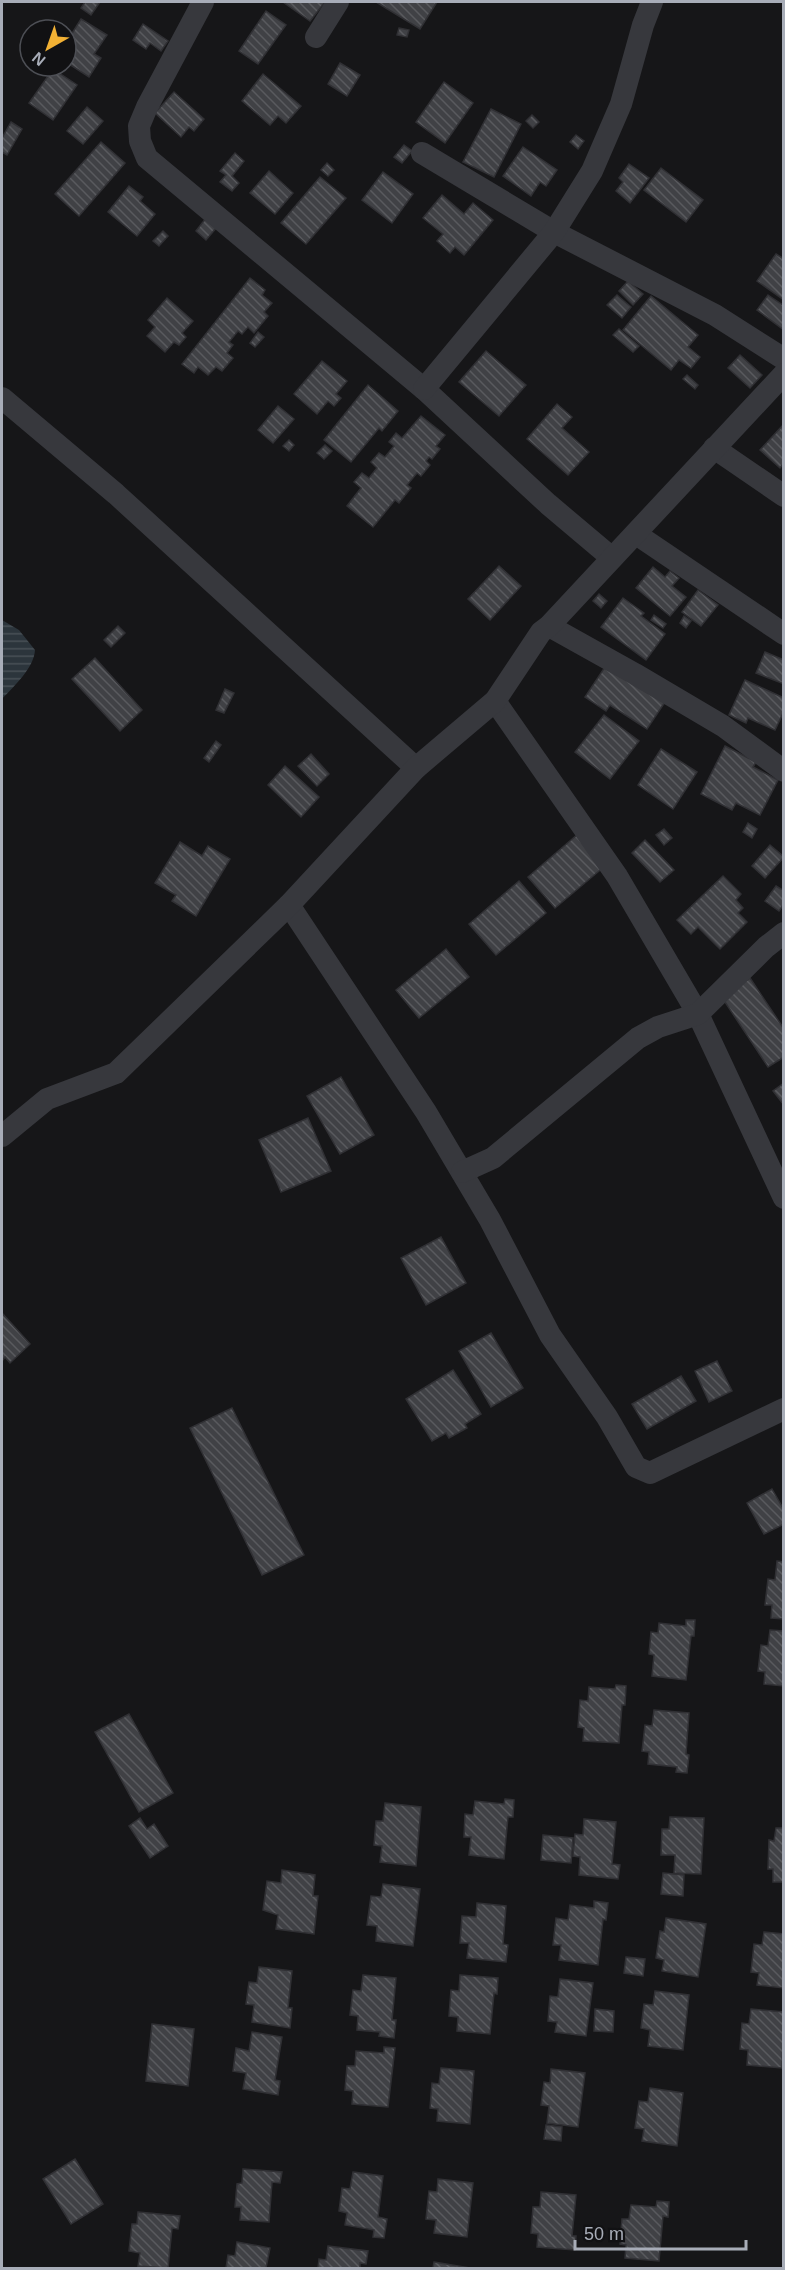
<svg xmlns="http://www.w3.org/2000/svg" width="785" height="2270" font-family="Helvetica,sans-serif">
	<style>
		.water { fill: url(#water-rules) }
		.building { fill: url(#building-back-hatch); stroke: #303034; stroke-width: 1.5 }
		.lines { fill: none; stroke-linecap: round; stroke-linejoin: round }
		.street { stroke: #37383d; stroke-width: 22 }
	</style>
	<defs>
		<pattern id="water-rules" width="6" height="5" patternUnits="userSpaceOnUse" patternTransform="scale(1.5)"><rect width="6" height="5" fill="#2c353c"/><path d="M0 2.5h6" fill="none" stroke="#485056"/></pattern>
		<pattern id="building-back-hatch" width="6" height="6" patternUnits="userSpaceOnUse" patternTransform="scale(1.5)"><rect width="6" height="6" fill="#404145"/><path d="M-1 5l2 2M0 0l6 6M5-1l2 2" fill="none" stroke="#595a5e"/></pattern>
	</defs>
	<rect width="100%" height="100%" fill="#161618"/>
	<path class="water" d="M2 620 19 630 35 650C34 668 14 686 2 699Z"/>
	<g class="building">
		<path d="M85 2H100L91 15 81 8Z"/>
		<path d="M283 2H325L310 21Z"/>
		<path d="M376 2H437L420 29Z"/>
		<path d="M266 11 286 25 258 64 239 51Z"/>
		<path d="M81 19 107 35 94 54 101 58 89 77 66 62V43Z"/>
		<path d="M143 24 168 41 161 51 150 43 146 49 133 40Z"/>
		<path d="M399 28 409 30 407 37 397 35Z"/>
		<path d="M340 63 360 75 347 96 328 84Z"/>
		<path d="M53 69 77 85 53 120 29 103Z"/>
		<path d="M263 74 301 106 286 123 278 116 270 125 242 101Z"/>
		<path d="M444 82 473 103 445 143 416 122Z"/>
		<path d="M174 92 204 119 194 131 189 127 181 137 155 113Z"/>
		<path d="M87 107 103 121 83 144 67 131Z"/>
		<path d="M491 109 521 124 494 177 463 162Z"/>
		<path d="M532 115 539 122 533 128 526 121Z"/>
		<path d="M11 122 22 129 7 155 2 152V138Z"/>
		<path d="M576 135 584 141 578 149 570 142Z"/>
		<path d="M101 142 125 163 79 216 55 194Z"/>
		<path d="M404 145 412 151 402 163 394 157Z"/>
		<path d="M523 147 557 170 546 186 540 182 531 196 503 176Z"/>
		<path d="M235 153 244 161 232 176 239 183 232 191 220 182 226 175 220 171Z"/>
		<path d="M327 163 334 170 328 176 321 170Z"/>
		<path d="M629 164 649 178 630 203 616 191 623 182 619 178Z"/>
		<path d="M661 168 703 200 686 222 644 190Z"/>
		<path d="M269 171 293 193 275 214 250 193Z"/>
		<path d="M383 172 413 194 392 223 362 200Z"/>
		<path d="M320 177 346 198 306 244 281 223Z"/>
		<path d="M129 186 143 197 140 201 155 214 137 236 108 212Z"/>
		<path d="M442 195 464 214 473 203 493 220 464 255 455 247 450 253 437 241 443 234 423 218Z"/>
		<path d="M206 218 217 227 206 240 196 231Z"/>
		<path d="M163 231 168 236 159 246 153 241Z"/>
		<path d="M776 254 784 259V300L757 281Z"/>
		<path d="M250 278 265 290 262 295 272 303 264 312 268 316 254 333 248 327 242 334 238 331 229 342 233 345 227 353 233 358 222 371 216 367 208 375 198 367 194 373 182 364Z"/>
		<path d="M628 281 643 294 633 305 619 291Z"/>
		<path d="M617 295 631 307 622 318 607 305Z"/>
		<path d="M768 295 784 306V330L757 310Z"/>
		<path d="M651 296 698 335 688 347 700 357 691 368 679 360 671 370 623 330Z"/>
		<path d="M167 298 193 321 182 333 186 337 179 345 174 342 165 352 147 336 155 327 148 320Z"/>
		<path d="M619 329 639 346 633 352 613 335Z"/>
		<path d="M258 332 264 337 255 347 250 343Z"/>
		<path d="M486 351 526 385 499 416 459 382Z"/>
		<path d="M740 355 762 375 750 388 728 368Z"/>
		<path d="M322 361 347 381 336 394 341 398 334 406 328 401 317 414 294 394Z"/>
		<path d="M687 375 698 385 695 389 683 379Z"/>
		<path d="M368 385 398 411 382 431 379 428 351 462 324 440Z"/>
		<path d="M557 404 572 417 562 428 589 452 568 475 527 439Z"/>
		<path d="M278 406 294 419 273 443 258 430Z"/>
		<path d="M421 416 445 435 436 446 440 449 432 459 429 457 426 461 430 465 421 476 417 473 407 485 411 488 399 503 395 500 373 527 347 506 361 488 354 482 362 473 369 478 377 468 371 462 379 453 385 457 394 446 389 442 396 433 402 438Z"/>
		<path d="M784 424V463L780 468 760 450Z"/>
		<path d="M289 440 294 445 289 451 283 446Z"/>
		<path d="M325 445 332 451 324 459 317 453Z"/>
		<path d="M499 566 521 586 490 620 468 599Z"/>
		<path d="M653 567 665 577 670 571 679 578 672 586 686 597 670 616 636 588Z"/>
		<path d="M698 590 718 605 701 626 682 612Z"/>
		<path d="M599 594 607 601 601 608 593 601Z"/>
		<path d="M623 598 644 613 641 616 665 634 646 660 601 627Z"/>
		<path d="M654 615 666 624 663 628 651 620Z"/>
		<path d="M684 616 691 621 686 628 680 623Z"/>
		<path d="M118 626 125 633 111 647 104 640Z"/>
		<path d="M765 652 784 660V684L756 673Z"/>
		<path d="M95 658 142 710 120 731 72 679Z"/>
		<path d="M609 661 667 699 647 729 610 705 606 711 585 697Z"/>
		<path d="M745 680 784 698V711L775 730 748 718 746 723 729 715Z"/>
		<path d="M225 689 234 693 224 713 216 710Z"/>
		<path d="M604 715 639 741 610 779 575 752Z"/>
		<path d="M216 741 221 745 209 762 204 758Z"/>
		<path d="M725 746 756 762 753 767 778 780 760 815 736 803 732 810 701 794Z"/>
		<path d="M661 749 697 772 673 809 638 785Z"/>
		<path d="M311 754 329 774 317 786 298 766Z"/>
		<path d="M285 766 319 797 301 817 268 785Z"/>
		<path d="M748 823 757 829 752 838 743 832Z"/>
		<path d="M664 829 672 838 664 845 656 835Z"/>
		<path d="M578 834 605 866 555 908 528 877Z"/>
		<path d="M645 840 674 870 660 882 632 853Z"/>
		<path d="M180 842 202 856 208 846 230 859 196 916 172 901 176 895 155 883Z"/>
		<path d="M770 845 784 857 765 878 752 866Z"/>
		<path d="M723 876 741 894 736 900 743 908 738 913 747 922 720 949 698 927 691 934 677 920Z"/>
		<path d="M519 881 546 913 496 955 469 924Z"/>
		<path d="M776 886 784 891V904L779 911 765 901Z"/>
		<path d="M446 949 469 977 419 1018 396 990Z"/>
		<path d="M750 978 784 1029V1057L768 1067 721 996Z"/>
		<path d="M341 1077 374 1135 340 1154 307 1096Z"/>
		<path d="M784 1083V1105L773 1091Z"/>
		<path d="M308 1118 331 1171 281 1192 259 1140Z"/>
		<path d="M441 1237 466 1283 426 1305 401 1258Z"/>
		<path d="M2 1313 30 1344 10 1363 5 1357 2 1361Z"/>
		<path d="M491 1333 523 1388 491 1407 459 1351Z"/>
		<path d="M717 1361 732 1391 709 1402 695 1371Z"/>
		<path d="M453 1370 481 1414 465 1424 467 1428 449 1438 446 1433 432 1441 406 1399Z"/>
		<path d="M681 1376 696 1401 647 1429 632 1404Z"/>
		<path d="M232 1408 304 1555 262 1575 190 1428Z"/>
		<path d="M772 1489 784 1510V1524L764 1534 747 1503Z"/>
		<path d="M777 1561 784 1562V1619L771 1618 772 1605H765L768 1579 775 1580Z"/>
		<path d="M686 1620H695L694 1636H691L686 1680 652 1676 654 1655 649 1654 651 1632 658 1633 659 1623 686 1626Z"/>
		<path d="M770 1630 784 1631V1686L764 1684 765 1672 758 1671 761 1645 768 1646Z"/>
		<path d="M616 1685 626 1686 625 1705H622L619 1743 583 1741 584 1728 578 1727 580 1700 588 1701 589 1687 615 1689Z"/>
		<path d="M654 1710 689 1713 686 1754 689 1755 687 1773 676 1772 677 1767 648 1764 649 1752 642 1751 645 1725 652 1726Z"/>
		<path d="M129 1714 173 1793 139 1812 95 1732Z"/>
		<path d="M505 1799 514 1800 513 1817H508L504 1859 469 1855 471 1837H464L465 1814 473 1815 475 1801 504 1804Z"/>
		<path d="M385 1803 421 1807 416 1866 380 1862 382 1846 374 1845 376 1821H383Z"/>
		<path d="M670 1817 704 1818 701 1874 674 1873 675 1855H661L662 1829H669Z"/>
		<path d="M140 1818 147 1829 154 1824 168 1846 150 1858 129 1826Z"/>
		<path d="M584 1819 616 1822 612 1864 620 1865 618 1879 579 1875 580 1857 573 1856 575 1834 583 1835Z"/>
		<path d="M776 1828H784V1882H773V1869H768L769 1840 774 1841Z"/>
		<path d="M543 1835 573 1838 571 1863 541 1860Z"/>
		<path d="M282 1870 315 1875 313 1896H318L314 1934 276 1929 278 1915 263 1910 267 1881 281 1883Z"/>
		<path d="M663 1873 684 1875 683 1896 661 1894Z"/>
		<path d="M383 1884 420 1889 413 1946 376 1941 377 1926 367 1925 371 1896 381 1897Z"/>
		<path d="M594 1901 608 1903 606 1920 603 1919 598 1965 559 1960 561 1945H553L556 1918 568 1920 570 1905 594 1908Z"/>
		<path d="M477 1903 506 1906 503 1944 508 1945 506 1962 467 1958 469 1943H460L462 1916 476 1917Z"/>
		<path d="M666 1918 706 1924 698 1977 662 1971 664 1960 656 1958 660 1931 664 1932Z"/>
		<path d="M764 1932 784 1934V1988L757 1985 759 1973 751 1972 754 1944 762 1945Z"/>
		<path d="M626 1957 645 1959 643 1976 624 1973Z"/>
		<path d="M259 1967 292 1971 288 2008H292L290 2028 252 2022 254 2005 246 2004 249 1982 257 1983Z"/>
		<path d="M363 1975 396 1978 392 2020H396L394 2038 379 2036 380 2032 357 2030 358 2016 350 2015 353 1990 361 1991Z"/>
		<path d="M460 1975 498 1978 497 1994 494 1993 490 2034 457 2031 458 2017 449 2016 451 1990 459 1991Z"/>
		<path d="M560 1979 593 1983 586 2036 555 2032 557 2022 548 2021 550 1996 558 1997Z"/>
		<path d="M655 1991 689 1995 683 2050 648 2046 650 2030 641 2028 644 2004 653 2005Z"/>
		<path d="M595 2009 614 2011 613 2032 594 2031Z"/>
		<path d="M751 2009 784 2012 782 2068 747 2065 748 2050 740 2049 742 2023 749 2024Z"/>
		<path d="M152 2024 194 2029 188 2086 146 2081Z"/>
		<path d="M252 2032 282 2037 275 2080 280 2081 278 2095 243 2089 246 2073 233 2071 236 2048 249 2051Z"/>
		<path d="M384 2047 395 2048 388 2107 352 2104 353 2091 345 2090 347 2066H355L356 2051 384 2053Z"/>
		<path d="M441 2068 474 2071 470 2124 437 2121 438 2109 430 2108 432 2083 439 2084Z"/>
		<path d="M551 2069 585 2073 578 2127 547 2123 549 2106 541 2105 544 2082 550 2083Z"/>
		<path d="M650 2088 683 2093 677 2146 642 2141 644 2129 635 2128 639 2101 648 2102Z"/>
		<path d="M546 2125 562 2127 561 2141 544 2139Z"/>
		<path d="M75 2159 103 2204 71 2224 43 2179Z"/>
		<path d="M243 2169 282 2172 280 2183 272 2182 269 2222 240 2220 241 2207H235L237 2184 242 2183Z"/>
		<path d="M353 2172 383 2176 378 2217 387 2219 384 2238 373 2237 374 2230 345 2225 347 2213 339 2211 342 2188 350 2189Z"/>
		<path d="M438 2179 473 2183 467 2237 434 2233 436 2220 426 2219 429 2191 437 2192Z"/>
		<path d="M541 2192 576 2195 572 2236H576L575 2250 537 2247 538 2234 531 2233 533 2207H540Z"/>
		<path d="M657 2201 669 2202 668 2217 663 2216 659 2261 625 2258 626 2245 620 2244 622 2219H629L631 2205 656 2207Z"/>
		<path d="M138 2212 180 2216 178 2229 172 2228 168 2268 138 2266 140 2253 129 2251 132 2224H137Z"/>
		<path d="M237 2242 270 2248 266 2268H226L228 2255 235 2256Z"/>
		<path d="M328 2246 368 2251 366 2264 360 2263V2268H318L319 2259 326 2260Z"/>
		<path d="M434 2262 470 2268H433Z"/>
	</g>
	<g class="lines">
		<g class="street">
			<path d="M203 2 147 107 139 126 140 141 147 158 424 389 548 504 612 558"/>
			<path d="M316 37 338 2"/>
			<path d="M422 153 554 232 715 315 784 359"/>
			<path d="M424 389 554 232 592 171 621 104 643 25 652 2"/>
			<path d="M2 398 116 494 416 768"/>
			<path d="M714 448 784 496"/>
			<path d="M636 534 784 634"/>
			<path d="M549 626 635 674 723 726 784 771"/>
			<path d="M495 701 617 876 698 1014 784 1198"/>
			<path d="M289 905 426 1112 490 1220 550 1335 607 1417 636 1467 650 1473 784 1409"/>
			<path d="M2 1136 47 1099 116 1073 289 905 416 768 495 701 541 632 549 626 784 374"/>
			<path d="M462 1172 493 1158 638 1038 658 1027 698 1014 766 947 784 933"/>
		</g>
	</g>
	<rect width="785" height="2270" fill="none" stroke="#a8adb8" stroke-width="6"/>
	<g transform="translate(48 48) rotate(220)"><circle r="28" fill="#111113" stroke="#4d4f55" stroke-width="1.5"/>
	<path d="M0-4.5L10 22L0 15L-10 22Z" fill="#f2b134"/>
	<text y="-9" font-size="16" font-weight="bold" text-anchor="middle" fill="#a8adb8">N</text>
	</g>
	<path d="M575 2240v9h171v-9" fill="none" stroke="#a8adb8" stroke-width="3"/>
	<text x="584" y="2240" font-size="18" fill="#a8adb8" stroke="#111113" stroke-width="4.5" paint-order="stroke">50 m</text>
</svg>
